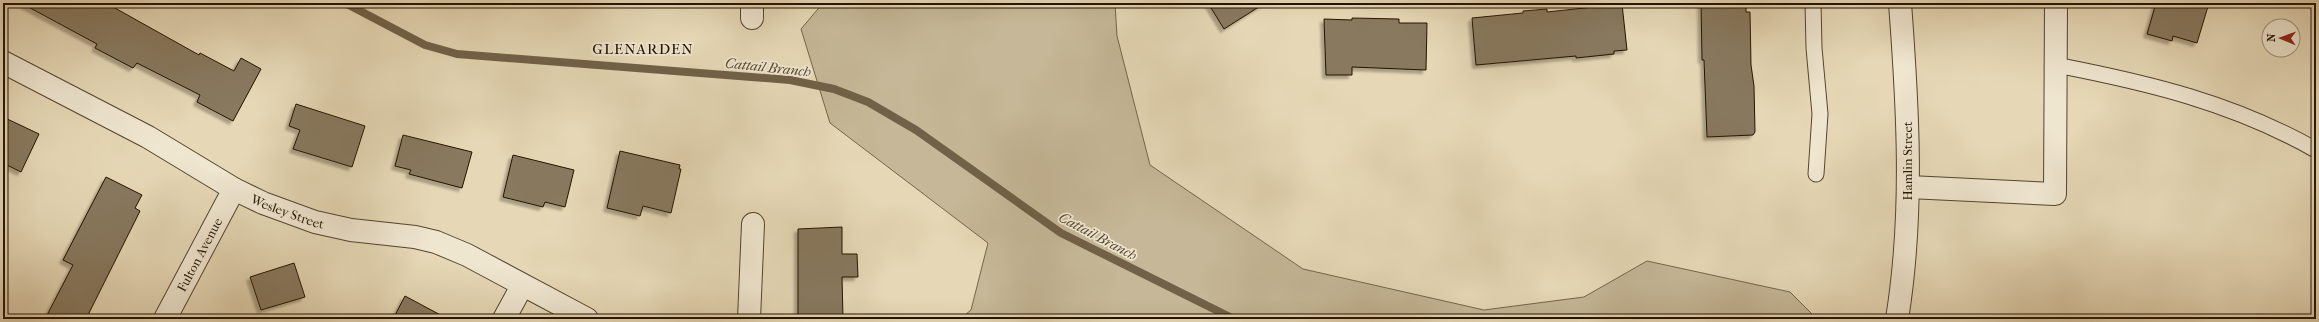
<svg xmlns="http://www.w3.org/2000/svg" width="2319" height="322" font-family="'IM FELL French Canon',serif">
	<style>
		.green { fill: #c5b797; stroke: #74654c }
		.lines { fill: none; stroke-linecap: round; stroke-linejoin: round }
		.stream { stroke: #706148; stroke-width: 8 }
		.building { fill: #88795f; stroke: #231300; filter: url(#shadow) }
		.lane-casing { stroke: #54442e; stroke-width: 17 }
		.street-casing { stroke: #54442e; stroke-width: 24 }
		.lane { stroke: #efe6d0; stroke-width: 15 }
		.street { stroke: #efe6d0; stroke-width: 22 }
		.labels { text-anchor: middle; stroke-width: 3.5; stroke-linejoin: round; paint-order: stroke }
		.street-label { font-size: 13px; fill: #231300; stroke: #efe6d0 }
		.water-label { font-size: 14px; font-style: italic; fill: #574730; stroke: #efe6d0 }
		.quarter-label { font-size: 15px; letter-spacing: 1px; fill: #231300; stroke: #efe6d0 }
	</style>
	<defs>
		<filter id="shadow"><feDropShadow dx="-3.5" dy="3.5" stdDeviation="1" flood-color="#0004"/></filter>
	</defs>
	<rect width="100%" height="100%" fill="#e6d8b6"/>
	<filter id="stains"><feTurbulence type="fractalNoise" baseFrequency=".005" numOctaves="4"/><feColorMatrix values="0 0 0 0 .2 0 0 0 0 .09 0 0 0 0 .02 0 0 0 .5 -.17"/></filter>
	<radialGradient id="worn" r=".72"><stop offset=".6" stop-color="#630" stop-opacity="0"/><stop offset="1" stop-color="#630" stop-opacity=".3"/></radialGradient>
	<path class="green" d="M823 3H1115L1117 36 1150 165 1303 269 1484 310 1584 297 1647 261 1790 292 1817 319H960L971 310 988 243 830 123 801 29Z"/>
	<g class="lines">
		<path class="stream" d="M345 3 425 45 457 54 790 80 834 89 868 102 916 130 1061 233 1234 319"/>
	</g>
	<g class="building">
		<path d="M21 3H106L199 55 200 53 234 71 241 58 261 69 233 121 197 102 200 95 137 63 133 68 95 48 97 44Z"/>
		<path d="M1208 3H1265L1224 29Z"/>
		<path d="M1701 3H1746V12H1750L1751 65 1754 86 1755 132 1753 135 1707 137 1704 60H1702Z"/>
		<path d="M2156 3H2209L2197 43 2173 36 2172 41 2147 34Z"/>
		<path d="M1622 4 1627 50 1614 51V54L1576 58V56L1476 65 1472 18 1523 13V11L1547 9V12Z"/>
		<path d="M1352 18 1399 19V23H1427L1426 70 1352 67V75H1326L1324 19 1352 20Z"/>
		<path d="M296 104 365 126 352 167 293 149 300 130 289 126Z"/>
		<path d="M3 117 39 134 21 172 3 163Z"/>
		<path d="M403 135 472 152 462 188 409 174 411 170 395 166Z"/>
		<path d="M620 151 680 165 679 169H681L671 213 643 206 640 216 607 208Z"/>
		<path d="M513 155 574 170 565 207 545 202 543 207 503 197Z"/>
		<path d="M106 177 142 195 135 208 140 211 86 319H45L73 265 63 260Z"/>
		<path d="M842 227V254H857L858 277H842L843 319H798V229Z"/>
		<path d="M294 263 305 297 261 310 250 277Z"/>
		<path d="M405 296 448 319H393Z"/>
	</g>
	<g class="lines">
		<g class="lane-casing">
			<g id="lane">
				<path d="M1813 3 1814 48 1820 114 1816 174"/>
				<path d="M2056 65C2149 83 2233 103 2316 150"/>
			</g>
		</g>
		<g class="street-casing">
			<g id="street">
				<path d="M752 3V18"/>
				<path id="s1" d="M3 62 148 137 234 189 263 203 315 222 351 230 415 237 436 242 467 255 587 319"/>
				<path d="M1909 187 2055 194 2056 3"/>
				<path id="s2" d="M165 319 234 189"/>
				<path d="M504 319 522 286"/>
				<path d="M749 319 753 224"/>
				<path d="M1897 319C1914 214 1908 109 1900 3"/>
			</g>
		</g>
		<use href="#lane" class="lane"/>
		<use href="#street" class="street"/>
	</g>
	<g class="labels">
		<g class="street-label">
			<text transform="translate(1907 161) rotate(-90)" y="5">Hamlin Street</text>
			<text dy="5" stroke="none"><textPath href="#s1" startOffset="322">Wesley Street</textPath></text>
			<text dy="5" stroke="none"><textPath href="#s2" startOffset="73">Fulton Avenue</textPath></text>
		</g>
		<g class="water-label">
			<text transform="translate(768 67) rotate(6)" y="5">Cattail Branch</text>
			<text transform="translate(1098 236) rotate(28)" y="5">Cattail Branch</text>
		</g>
		<g class="quarter-label">
			<text x="643" y="54">GLENARDEN</text>
		</g>
	</g>
	<rect width="2319" height="322" fill="none" stroke="#e6d8b6" stroke-width="16"/>
	<rect x="4" y="4" width="2311" height="314" fill="none" stroke="#231300" stroke-width="2"/>
	<rect x="8" y="8" width="2303" height="306" fill="none" stroke="#231300"/>
	<g transform="translate(2281 38) rotate(272)"><circle r="19" fill="#efe6d0" stroke="#9d927d"/>
	<path d="M0-3L7 15L0 10L-7 15Z" fill="#8f2418"/>
	<text y="-6" font-size="11" font-weight="bold" text-anchor="middle" fill="#231300">N</text>
	</g>
	<rect width="100%" height="100%" filter="url(#stains)"/>
	<rect width="100%" height="100%" fill="url(#worn)"/>
</svg>
